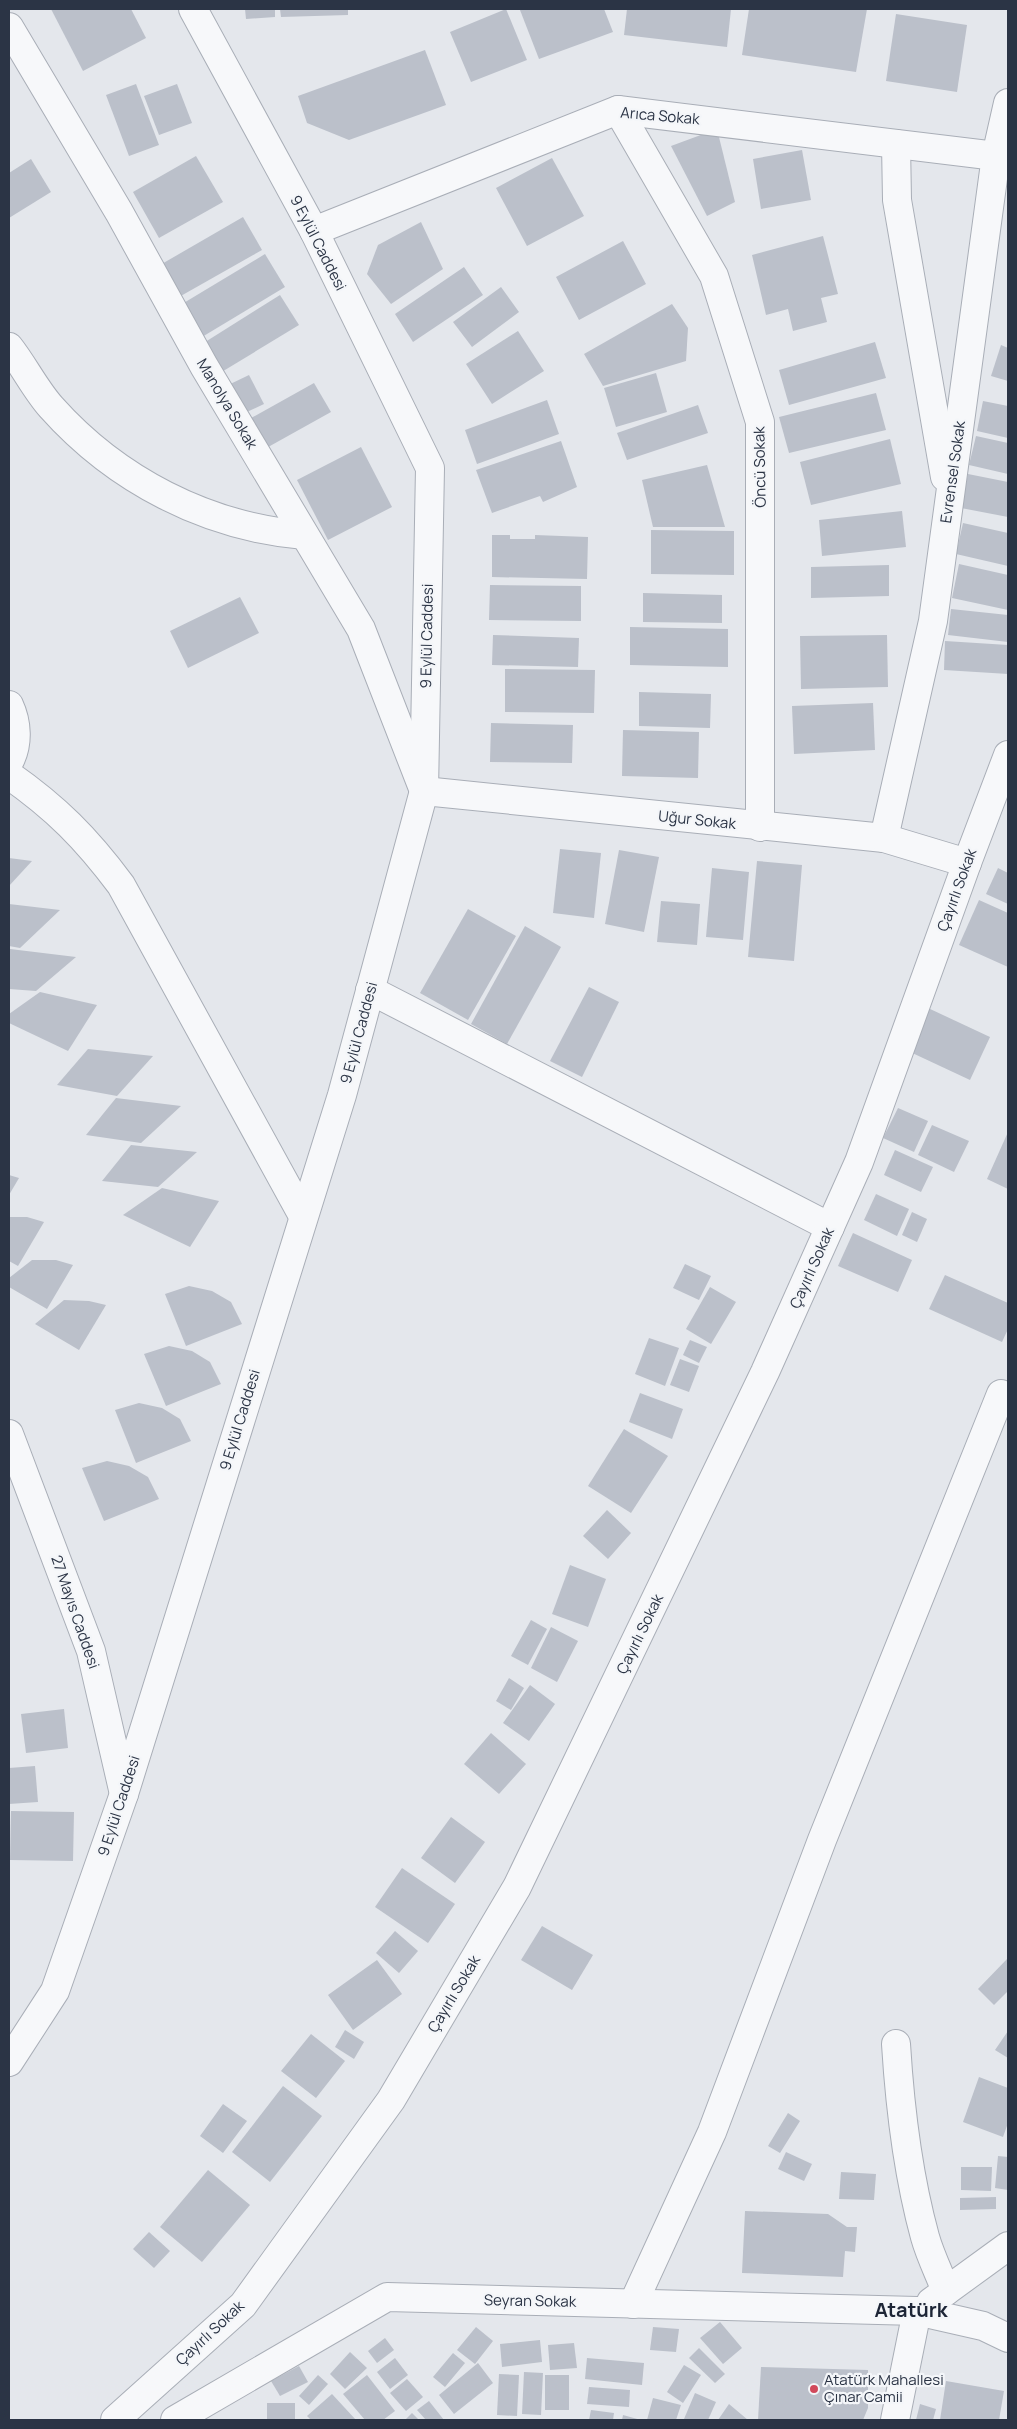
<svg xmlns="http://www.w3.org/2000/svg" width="1017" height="2429" font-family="Manrope,sans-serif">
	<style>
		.building { fill: #bbc0ca }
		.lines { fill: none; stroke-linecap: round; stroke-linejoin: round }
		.minor-casing { stroke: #a9aeb7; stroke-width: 30 }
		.minor { stroke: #f7f8fa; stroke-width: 28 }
		.poi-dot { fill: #d1495b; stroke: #f4f6f9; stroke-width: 2 }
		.labels { text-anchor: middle; stroke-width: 4.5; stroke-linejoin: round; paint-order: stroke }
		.street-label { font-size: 15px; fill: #2b3445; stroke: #f4f6f9 }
		.poi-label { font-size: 15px; fill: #2b3445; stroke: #f4f6f9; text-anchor: start }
		.district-label { font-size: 20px; font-weight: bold; fill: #1d2536; stroke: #f4f6f9 }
	</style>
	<rect width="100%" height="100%" fill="#e4e7ec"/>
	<g class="building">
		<path d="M51 9H131L146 38 83 71Z"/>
		<path d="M245 9H275V17L246 19Z"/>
		<path d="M280 9H348V15L281 17Z"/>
		<path d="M506 9 527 60 471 82 450 32Z"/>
		<path d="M523 9H604L613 32 539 59 520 10Z"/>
		<path d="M627 9H731L727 47 624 35Z"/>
		<path d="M749 9H867L856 72 742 55Z"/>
		<path d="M896 14 967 25 957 92 886 81Z"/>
		<path d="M425 50 446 105 349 140 307 123 298 96Z"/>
		<path d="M136 84 159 145 129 156 106 95Z"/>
		<path d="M177 84 192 123 159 135 144 96Z"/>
		<path d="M717 129 735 202 707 216 671 146Z"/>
		<path d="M802 150 811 200 761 209 753 159Z"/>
		<path d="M196 156 223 202 159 238 133 192Z"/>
		<path d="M552 158 584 216 527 246 496 188Z"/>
		<path d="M31 159 51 192 9 218V173Z"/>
		<path d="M243 217 262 250 179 297 160 265Z"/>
		<path d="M421 222 443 269 391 304 367 274 378 245Z"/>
		<path d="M823 236 838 294 821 298 827 322 793 331 788 309 766 315 752 255Z"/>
		<path d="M623 241 646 284 579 320 556 277Z"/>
		<path d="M265 254 285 287 202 337 182 304Z"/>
		<path d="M464 267 483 295 413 342 395 314Z"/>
		<path d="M501 287 519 312 472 347 453 322Z"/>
		<path d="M280 295 299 325 220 373 202 344Z"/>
		<path d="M672 304 688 328 686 361 603 386 584 354Z"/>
		<path d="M518 331 544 371 492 404 466 364Z"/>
		<path d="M875 342 886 378 789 405 779 370Z"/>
		<path d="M1001 345 1008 348V381L991 376Z"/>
		<path d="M656 373 667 412 616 427 604 388Z"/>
		<path d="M249 375 264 404 236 417 222 388Z"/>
		<path d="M314 383 331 412 261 451 244 422Z"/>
		<path d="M876 393 886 430 789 453 779 417Z"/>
		<path d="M547 400 559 434 477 464 465 430Z"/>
		<path d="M983 401 1008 406V438L977 431Z"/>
		<path d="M698 405 708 433 627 460 617 433Z"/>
		<path d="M976 436 1008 443V474L969 465Z"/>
		<path d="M890 439 901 484 811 505 800 462Z"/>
		<path d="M561 441 577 487 543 502 540 496 492 513 476 470Z"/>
		<path d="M361 447 392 507 328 540 297 480Z"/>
		<path d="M707 465 725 527H653L642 480Z"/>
		<path d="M968 474 1008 482V517L961 508Z"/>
		<path d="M902 511 906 547 822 556 819 520Z"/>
		<path d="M963 523 1008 533V566L956 554Z"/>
		<path d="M651 530 734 531V575L651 574Z"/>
		<path d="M492 535H510V539H535V535L588 537 587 579 492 577Z"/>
		<path d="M959 564 1008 575V610L952 598Z"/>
		<path d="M889 565V596L811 598V567Z"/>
		<path d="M490 585 581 586V621L489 620Z"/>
		<path d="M643 593 722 595V623L643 622Z"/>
		<path d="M240 597 259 633 188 668 170 631Z"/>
		<path d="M951 609 1008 615V642L948 635Z"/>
		<path d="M630 627 728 629V667L630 665Z"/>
		<path d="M493 635 579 638 578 667 492 665Z"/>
		<path d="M887 635 888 687 801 689 800 636Z"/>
		<path d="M945 641 1008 645V674L944 670Z"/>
		<path d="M505 669 595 670 594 713 505 712Z"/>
		<path d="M639 692 711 694 710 728 639 726Z"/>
		<path d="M873 703 875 750 794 754 792 706Z"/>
		<path d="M491 723 573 725 572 763 490 762Z"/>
		<path d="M623 730 699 732 698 778 622 776Z"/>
		<path d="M560 849 601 853 594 918 553 913Z"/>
		<path d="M619 850 659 857 644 932 605 924Z"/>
		<path d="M9 858 32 861 9 886Z"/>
		<path d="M757 861 802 865 794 961 748 957Z"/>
		<path d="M712 868 749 872 743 940 706 937Z"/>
		<path d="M998 868 1008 873V904L986 894Z"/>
		<path d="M979 900 1008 913V967L959 945Z"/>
		<path d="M661 901 700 904 697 945 657 942Z"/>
		<path d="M9 904 60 910 20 948 9 946Z"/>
		<path d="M468 909 516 936 468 1020 420 993Z"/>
		<path d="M525 926 561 947 507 1044 471 1024Z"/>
		<path d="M10 949 76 957 36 991 9 989Z"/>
		<path d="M589 987 619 1002 582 1077 550 1061Z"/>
		<path d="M40 992 97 1005 68 1051 9 1023V1014Z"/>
		<path d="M928 1008 990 1037 970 1080 908 1051Z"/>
		<path d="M88 1049 153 1056 117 1096 57 1085Z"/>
		<path d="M116 1098 181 1106 141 1143 86 1135Z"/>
		<path d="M898 1108 928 1121 914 1152 883 1138Z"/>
		<path d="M932 1125 969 1141 954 1172 918 1155Z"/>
		<path d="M1008 1132V1189L987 1179Z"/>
		<path d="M131 1145 197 1152 158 1187 102 1181Z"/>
		<path d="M895 1150 933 1167 921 1192 884 1175Z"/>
		<path d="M9 1175 19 1178 9 1195Z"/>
		<path d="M162 1188 219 1201 190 1247 123 1215Z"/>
		<path d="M876 1194 909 1209 897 1236 864 1220Z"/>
		<path d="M912 1212 927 1219 917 1242 902 1235Z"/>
		<path d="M9 1217H27L44 1222 18 1266 9 1261Z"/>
		<path d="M853 1233 912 1260 898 1292 838 1266Z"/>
		<path d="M32 1260H56L73 1265 47 1309 9 1287V1278Z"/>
		<path d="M685 1264 711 1276 699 1300 673 1288Z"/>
		<path d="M945 1275 1008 1303V1329L1002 1342 929 1309Z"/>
		<path d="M189 1286 212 1291 231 1302 242 1324 186 1346 165 1294Z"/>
		<path d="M710 1287 736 1302 711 1344 686 1329Z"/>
		<path d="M64 1300 89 1301 106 1305 79 1350 35 1324Z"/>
		<path d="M649 1338 679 1348 665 1386 635 1374Z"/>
		<path d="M690 1340 707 1347 699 1363 683 1355Z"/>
		<path d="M169 1346 192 1351 210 1362 221 1384 166 1406 144 1354Z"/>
		<path d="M680 1359 699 1366 689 1392 670 1385Z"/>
		<path d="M640 1393 683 1409 672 1439 629 1422Z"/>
		<path d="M139 1403 162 1408 180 1419 191 1441 136 1463 115 1410Z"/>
		<path d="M624 1429 668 1456 631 1513 588 1486Z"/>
		<path d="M107 1461 129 1466 148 1477 159 1499 104 1521 82 1468Z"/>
		<path d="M607 1510 631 1533 608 1559 583 1536Z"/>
		<path d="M570 1565 606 1579 588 1627 552 1614Z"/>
		<path d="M531 1620 547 1629 528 1665 511 1656Z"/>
		<path d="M551 1627 578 1641 557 1682 531 1668Z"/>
		<path d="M509 1678 524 1688 511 1710 496 1701Z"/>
		<path d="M530 1685 555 1704 529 1741 503 1723Z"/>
		<path d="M64 1709 68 1748 26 1753 21 1714Z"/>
		<path d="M491 1733 526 1764 499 1794 464 1764Z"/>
		<path d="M35 1766 38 1802 9 1804V1768Z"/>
		<path d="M11 1811 74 1812 73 1861 10 1860Z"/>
		<path d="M451 1817 485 1842 455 1883 421 1858Z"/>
		<path d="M402 1868 455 1904 428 1943 375 1907Z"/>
		<path d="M542 1926 593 1955 572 1990 521 1960Z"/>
		<path d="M395 1931 418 1951 399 1973 376 1953Z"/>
		<path d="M1008 1958V1991L994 2005 978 1989Z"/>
		<path d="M377 1960 402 1994 353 2030 328 1995Z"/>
		<path d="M345 2030 364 2042 354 2059 335 2047Z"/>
		<path d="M1008 2031V2058L995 2050Z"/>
		<path d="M311 2034 345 2061 316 2098 281 2071Z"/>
		<path d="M979 2077 1008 2088V2123L1003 2137 963 2122Z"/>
		<path d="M283 2086 322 2116 270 2182 232 2152Z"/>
		<path d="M223 2104 247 2121 223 2153 200 2136Z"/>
		<path d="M788 2113 800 2121 780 2153 768 2146Z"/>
		<path d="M786 2152 812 2164 804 2181 778 2169Z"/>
		<path d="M998 2156 1008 2157V2190L995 2188Z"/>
		<path d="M961 2167H992L991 2191 961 2190Z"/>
		<path d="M208 2170 250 2205 202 2262 160 2227Z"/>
		<path d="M841 2172 876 2174 874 2200 839 2199Z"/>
		<path d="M996 2197V2209L960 2210V2198Z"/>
		<path d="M745 2211 828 2214 847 2227H857L855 2252 845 2251 843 2277 742 2273Z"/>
		<path d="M149 2232 170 2251 154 2268 133 2249Z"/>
		<path d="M720 2322 742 2348 723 2364 700 2338Z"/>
		<path d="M476 2327 493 2341 475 2364 457 2350Z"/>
		<path d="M653 2327 679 2329 676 2352 650 2350Z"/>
		<path d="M385 2338 394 2350 377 2363 368 2351Z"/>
		<path d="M540 2340 542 2362 502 2367 500 2344Z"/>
		<path d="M574 2343 577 2368 550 2370 548 2345Z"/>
		<path d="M699 2348 725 2374 715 2383 689 2358Z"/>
		<path d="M350 2352 367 2368 345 2389 330 2374Z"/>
		<path d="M453 2353 465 2363 445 2387 433 2377Z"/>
		<path d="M395 2358 408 2375 390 2389 377 2372Z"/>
		<path d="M587 2358 644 2363 642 2385 585 2379Z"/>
		<path d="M478 2363 493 2383 454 2414 439 2395Z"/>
		<path d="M684 2365 701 2375 683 2403 667 2392Z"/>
		<path d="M299 2366 308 2382 280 2396 271 2381Z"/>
		<path d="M761 2367 868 2370V2408L863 2420H758Z"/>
		<path d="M524 2372 543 2373 541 2415 522 2414Z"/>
		<path d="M499 2374 519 2375 517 2416 497 2415Z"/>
		<path d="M318 2375 328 2384 309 2405 299 2396Z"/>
		<path d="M367 2375 395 2411 383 2420H365L343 2394Z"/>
		<rect x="545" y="2375" width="24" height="35"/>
		<path d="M407 2379 423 2397 406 2411 390 2393Z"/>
		<path d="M946 2381 1004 2391 999 2420H940Z"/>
		<path d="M589 2387 630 2390 629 2407 587 2404Z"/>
		<path d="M695 2393 716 2402 708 2420 684 2419Z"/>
		<path d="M332 2394 356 2420H311L307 2416Z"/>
		<path d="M653 2398 681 2405 676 2420H647Z"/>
		<path d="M429 2401 444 2420H426L417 2410Z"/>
		<rect x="267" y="2403" width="28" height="17"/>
		<path d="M729 2404 748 2420H718Z"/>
		<path d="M920 2404 936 2409 933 2420H916Z"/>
		<path d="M591 2410 614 2413 613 2420H589Z"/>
		<path d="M412 2413 419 2420H405Z"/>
		<path d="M623 2415 641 2420H622Z"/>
	</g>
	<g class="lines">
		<g class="minor-casing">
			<g id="minor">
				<path d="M9 27 119 212 204 366 361 629 424 791 884 838 967 863"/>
				<path d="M618 110 714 276 760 422V827"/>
				<path d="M896 144 897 200 945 477"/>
				<path d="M314 231 618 110 996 156"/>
				<path d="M9 347C24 366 35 389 51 407 116 480 207 527 304 535"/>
				<path d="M9 705C17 722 19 744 9 762"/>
				<path d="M9 775C56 808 86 838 121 885L303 1216"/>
				<path d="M884 838 933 621 996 156 1008 103"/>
				<path d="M370 990 830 1227"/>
				<path d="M9 1434 91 1651 124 1794"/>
				<path d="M896 2044C900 2109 908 2175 925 2237 930 2255 939 2273 946 2291"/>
				<path d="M9 2062 55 1991 124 1794 342 1095 424 791 430 468 314 231 193 9"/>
				<path d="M931 2302 1008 2246"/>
				<path d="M633 2304 712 2132 822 1840 1001 1394"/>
				<path d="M115 2420 243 2305 391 2100 517 1887 765 1372 859 1162 967 863 1008 755"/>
				<path d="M175 2420 387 2297 917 2311 983 2326 1008 2338"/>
				<path d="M895 2420 917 2311"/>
			</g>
		</g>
		<use href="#minor" class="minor"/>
	</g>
	<circle class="poi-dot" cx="814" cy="2389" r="5"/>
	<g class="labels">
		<g class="street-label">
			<text transform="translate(660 116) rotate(5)" y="5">Arıca Sokak</text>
			<text transform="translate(318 243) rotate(63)" y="5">9 Eylül Caddesi</text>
			<text transform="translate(227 404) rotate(59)" y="5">Manolya Sokak</text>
			<text transform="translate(760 467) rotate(-91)" y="5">Öncü Sokak</text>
			<text transform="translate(953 472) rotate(-82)" y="5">Evrensel Sokak</text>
			<text transform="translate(427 636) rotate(-89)" y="5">9 Eylül Caddesi</text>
			<text transform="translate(697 820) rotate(6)" y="5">Uğur Sokak</text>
			<text transform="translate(957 890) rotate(-70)" y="5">Çayırlı Sokak</text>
			<text transform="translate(359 1033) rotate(-75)" y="5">9 Eylül Caddesi</text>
			<text transform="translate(812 1268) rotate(-66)" y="5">Çayırlı Sokak</text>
			<text transform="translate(240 1420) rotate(-73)" y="5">9 Eylül Caddesi</text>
			<text transform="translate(75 1612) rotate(71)" y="5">27 Mayıs Caddesi</text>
			<text transform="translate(640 1634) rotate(-64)" y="5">Çayırlı Sokak</text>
			<text transform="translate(119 1806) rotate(-72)" y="5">9 Eylül Caddesi</text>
			<text transform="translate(454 1994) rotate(-59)" y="5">Çayırlı Sokak</text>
			<text transform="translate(530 2301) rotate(1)" y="5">Seyran Sokak</text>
			<text transform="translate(210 2333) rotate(-43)" y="5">Çayırlı Sokak</text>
		</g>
		<g class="poi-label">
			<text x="824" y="2385">Atatürk Mahallesi<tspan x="824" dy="17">Çınar Camii</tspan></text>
		</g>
		<g class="district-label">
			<text x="911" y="2317">Atatürk</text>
		</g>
	</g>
	<rect width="1017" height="2429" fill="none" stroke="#2b3445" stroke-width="20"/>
</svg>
